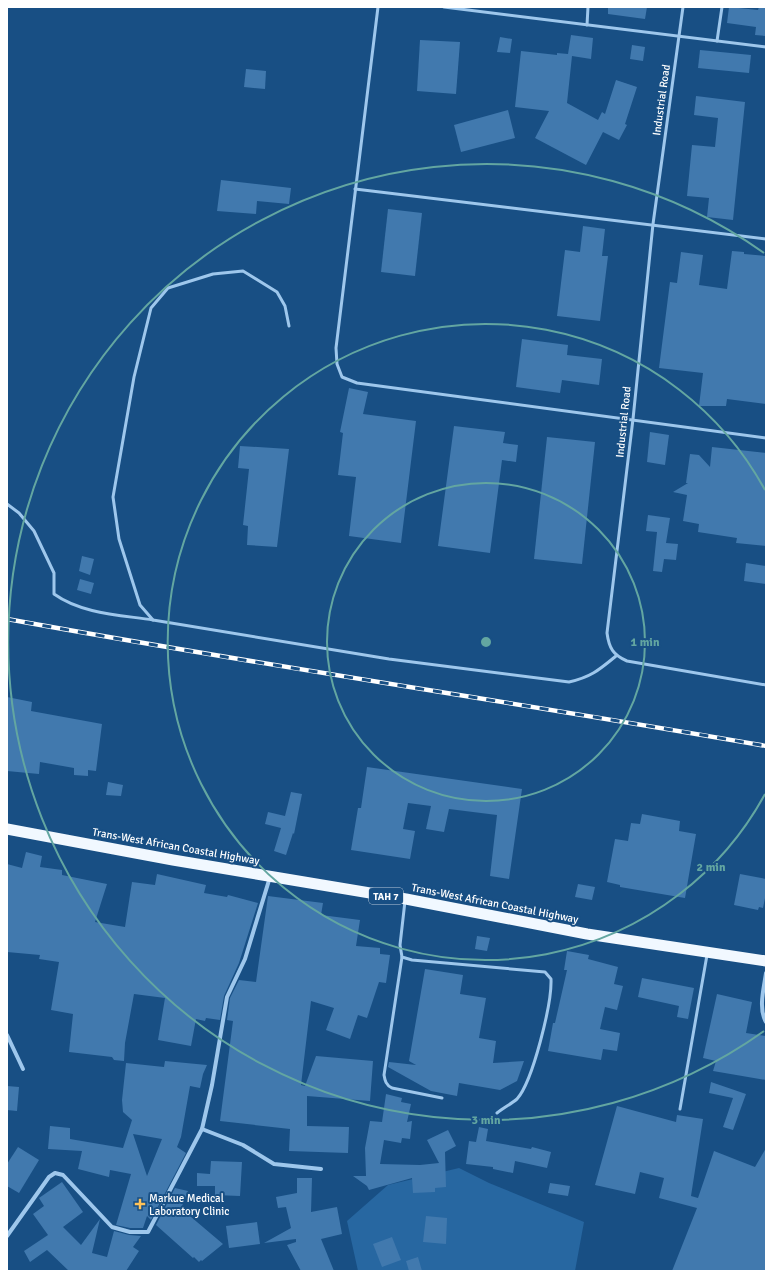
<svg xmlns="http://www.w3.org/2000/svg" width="773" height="1278" font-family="Signika,sans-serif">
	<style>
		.green { fill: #2767a1 }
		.building { fill: #4179ae; fill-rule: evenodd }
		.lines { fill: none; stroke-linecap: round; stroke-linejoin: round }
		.service { stroke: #9ec7ec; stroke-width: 3 }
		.minor { stroke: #9ec7ec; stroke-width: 4 }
		.trunk { stroke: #f1f8ff; stroke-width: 11 }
		.rail-casing { stroke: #fff; stroke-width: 4.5 }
		.rail { stroke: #184f84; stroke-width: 3; stroke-dasharray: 9; stroke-linecap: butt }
		.ring { fill: none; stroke: #63a6a1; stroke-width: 2 }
		.poi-dot { fill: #ffc359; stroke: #184f84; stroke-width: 1.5 }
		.labels { text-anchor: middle; stroke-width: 4; stroke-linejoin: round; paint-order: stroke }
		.shield { fill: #184f84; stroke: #bacada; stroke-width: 1 }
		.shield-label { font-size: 10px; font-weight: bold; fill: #fff }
		.street-label { font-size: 11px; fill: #fff; stroke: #184f84 }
		.poi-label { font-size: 11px; fill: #fff; stroke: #184f84; text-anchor: start }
		.centre { fill: #63a6a1; stroke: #184f84; stroke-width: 2 }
		.ring-label { font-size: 12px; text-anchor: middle; font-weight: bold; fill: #63a6a1; stroke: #184f84; stroke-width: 4; stroke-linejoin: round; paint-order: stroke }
	</style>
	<rect width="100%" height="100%" fill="#184f84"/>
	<path class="green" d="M459 1168 489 1183 584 1222 575 1271H358L347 1221 388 1185Z"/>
	<g class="building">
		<path d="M608 7H647L645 19 608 14Z"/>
		<path d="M729 7 758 10 759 7H766V36L755 35 756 27 727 23Z"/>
		<path d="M571 35 593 38 591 59 572 56 567 103 598 120 602 112 605 114 616 80 637 87 625 124 627 125 619 140 603 132 586 165 535 138 549 111 515 107 521 51 557 55V53L568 54Z"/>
		<path d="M500 37 512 39 510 53 497 52Z"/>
		<path d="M420 40 460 42 456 94 417 91Z"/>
		<path d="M632 45 645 47 643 61 630 59Z"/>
		<path d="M700 50 751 55 749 73 698 68Z"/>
		<path d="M246 69 266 71 265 89 244 87Z"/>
		<path d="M696 96 745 102 733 220 707 217 709 198 687 196 692 145 715 147 718 118 694 115Z"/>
		<path d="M508 110 515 138 461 152 454 125Z"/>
		<path d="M221 180 291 188 289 204 257 201 256 214 217 211Z"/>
		<path d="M388 209 422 213 415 276 381 272Z"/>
		<path d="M583 226 605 229 602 256H608L600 321 557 316 565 250 580 252Z"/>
		<path d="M732 251 744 252V254L766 256V404L727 399 726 406H699L703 373 659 368 670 282 677 283 681 252 703 255 699 285 727 289Z"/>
		<path d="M522 339 568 345 567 355 602 359 599 385 562 380 560 393 516 387Z"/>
		<path d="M349 388 368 392 363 414 416 421 401 543 349 536 356 477 338 475 343 433 340 432Z"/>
		<path d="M454 426 505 432 503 443 518 445 516 462 502 460 490 553 438 546Z"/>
		<path d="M650 432 669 435 665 465 647 462Z"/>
		<path d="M547 437 595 442 582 564 534 559Z"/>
		<path d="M240 446 289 449 277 547 247 545 248 526 243 525 249 469 238 468Z"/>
		<path d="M712 447 766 453V546L736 543 737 538 698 532 699 524 683 521 687 495 673 492 688 483H686L690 454 699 455 710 467Z"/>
		<path d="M648 515 670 518 666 543 678 544 676 560 664 559 662 572 653 571 657 532 646 531Z"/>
		<path d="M82 556 94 559 90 575 79 571Z"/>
		<path d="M746 563 766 566V584L744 581Z"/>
		<path d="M80 579 94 583 91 594 77 590Z"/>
		<path d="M7 697 32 702 31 711 102 724 96 771 88 770V776L74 775V768L40 762 39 774 7 771Z"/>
		<path d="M367 767 522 789 509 879 490 876 497 815 449 809 444 832 426 829 431 806 408 803 403 829 415 831 410 859 351 850 358 808H361Z"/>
		<path d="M108 782 123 785 121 796 106 795Z"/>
		<path d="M291 792 302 794 294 834 293 833 286 855 274 851 281 828 265 824 268 812 285 816Z"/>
		<path d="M642 814 680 821 679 831 696 834 685 898 620 887V885L607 882 615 839 628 841 631 823 640 824Z"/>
		<path d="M26 852 42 856 40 867 62 870V875L107 884 95 922 125 927 132 882 155 885 157 874 206 885 204 893 227 897 228 895 258 903 239 963 224 996 220 1020 206 1018 205 1021 196 1019 191 1046 158 1040 165 998 134 994 125 1043 124 1061 114 1060 112 1057 69 1052 73 1014 51 1010 59 962 39 959 40 955 7 952V864L22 868Z"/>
		<path d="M740 874 766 879V893L763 908 759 907 758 910 734 905Z"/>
		<path d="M578 884 595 887 592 900 575 897Z"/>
		<path d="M268 896 323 903 321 915 360 920 356 946 380 948V954L390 955 386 983 379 982 367 1018 358 1015 350 1039 326 1030 334 1008 311 1001 301 1085 305 1086 316 1056 373 1061 370 1101 307 1096V1126L349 1127 348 1153 289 1151 290 1129 220 1121 233 1021 227 1020 230 998 239 980 256 982Z"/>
		<path d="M477 936 490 938 487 951 475 949Z"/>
		<path d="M567 951 589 955 588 959 618 967 614 984 623 986 617 1010 605 1007 600 1029 620 1033 617 1051 603 1049 601 1060 548 1051 553 1023H555L567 970H564Z"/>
		<path d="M425 969 463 975 460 994 486 998 479 1038 496 1041 493 1063 524 1061 517 1081 500 1090 459 1083 457 1096 431 1091 388 1067 389 1062 416 1065 409 1061Z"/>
		<path d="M642 978 694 988 688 1019 677 1017 679 1006 638 997Z"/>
		<path d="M717 994 752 1002 746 1033 766 1036V1080L713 1071 716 1061 703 1058Z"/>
		<path d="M165 1061 207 1065 203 1074 200 1088 190 1086 181 1137 177 1147 186 1153 151 1220 147 1216 143 1228H130L116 1225 131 1174 110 1170 109 1177 78 1169 82 1151 48 1149 50 1126 70 1128V1139L123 1148 132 1120 123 1112 122 1100 126 1063 164 1067ZM133 1134 162 1139 147 1176Z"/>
		<path d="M711 1082 746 1094 733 1130 723 1127 733 1098 709 1093Z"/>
		<path d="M7 1086 19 1087 17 1111 7 1110Z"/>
		<path d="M386 1094 402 1098 401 1102 411 1104 407 1122 412 1121 410 1139 402 1138 401 1143 384 1140 380 1164 420 1165 439 1163 427 1140 448 1130 456 1146 445 1152 446 1187 435 1188V1192L413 1193 412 1178 369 1190 367 1186 353 1176H366L365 1148 370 1121 382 1122Z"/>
		<path d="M617 1106 676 1122 677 1115 703 1119 691 1196 698 1198 714 1151 755 1167 766 1148V1271H672L697 1208 659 1198 664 1178 640 1172 635 1194 595 1185Z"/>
		<path d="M479 1127 488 1129 486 1141 531 1149 532 1147 551 1152 547 1168 515 1161 513 1173 493 1169V1167L466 1164 469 1141 476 1142Z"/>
		<path d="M18 1147 39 1160 19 1193 7 1186V1164Z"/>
		<path d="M211 1161 242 1162 240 1196 215 1195V1186H197V1173L210 1174Z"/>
		<path d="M297 1178H312L311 1212 337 1207 342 1234 321 1239 334 1271H301L287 1245 296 1242V1239L264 1243 291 1228 286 1207 278 1208 276 1197 297 1193Z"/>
		<path d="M62 1182 83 1212 63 1227 81 1245 100 1219 92 1253 107 1257 114 1231 129 1235 141 1236 133 1247 139 1251 126 1271H69L47 1250 30 1262 24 1251 48 1235 33 1214 44 1206 39 1198Z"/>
		<path d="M550 1183 570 1186 568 1196 548 1193Z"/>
		<path d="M175 1188 188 1191 182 1206 185 1207 184 1211 223 1244 202 1261 201 1260 199 1262 194 1257 193 1258 156 1225Z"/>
		<path d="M426 1216 447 1218 446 1244 423 1242Z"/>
		<path d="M257 1222 260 1244 229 1248 226 1226Z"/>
		<path d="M392 1237 401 1260 382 1267 373 1244Z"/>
		<path d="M418 1257 422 1271H409L406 1261Z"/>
	</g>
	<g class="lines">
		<g class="service">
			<path d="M378 7 336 348 337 364 342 377 357 383 766 438"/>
			<path d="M444 7 766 47"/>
			<path d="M683 7 653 224 633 419 607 633C609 648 613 655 627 661L766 685"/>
			<path d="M587 25 588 7"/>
			<path d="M717 41 722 7"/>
			<path d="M355 189 766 239"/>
			<path d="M289 326 285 306 277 292 243 271 213 274 168 288 151 308 134 377 113 497 119 539 140 605 153 620 389 659 569 682C591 677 599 670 616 656"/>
			<path d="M7 504 19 513 34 531 54 573V594C82 614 121 615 153 620"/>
			<path d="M405 901 400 945 402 957 412 960 545 972 551 979C552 1003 533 1081 517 1099 511 1104 503 1108 497 1113"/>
			<path d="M402 957 384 1075C385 1081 386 1085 392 1088L442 1098"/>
			<path d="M680 1109 707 955"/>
		</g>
		<g class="minor">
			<path d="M766 973C764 988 758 1008 766 1022"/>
			<path d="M7 1035 23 1069"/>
			<path d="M202 1129 243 1145 274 1164 321 1169"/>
			<path d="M7 1236 49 1177 55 1173 63 1175 112 1227 130 1232H148L202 1129 212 1085 227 997 245 959 270 877"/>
		</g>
		<path class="trunk" d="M7 829 173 860 406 899 587 934 766 961"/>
		<g class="rail-casing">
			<path id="rail" d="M7 619C259 665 513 702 766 746"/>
		</g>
		<use href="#rail" class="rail"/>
	</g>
	<g class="ring">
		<circle cx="486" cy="642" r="159"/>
		<path d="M765 794A318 318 0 1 1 765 490"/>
		<path d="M764 1031A478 478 0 1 1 764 253"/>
	</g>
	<path class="poi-dot" d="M138 1198h4v4h4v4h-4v4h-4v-4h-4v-4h4z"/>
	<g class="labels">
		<rect class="shield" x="369" y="888" width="34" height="16" rx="3"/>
		<g class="shield-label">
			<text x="386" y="900">TAH 7</text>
		</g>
		<g class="street-label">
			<text transform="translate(661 100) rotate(-82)" y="4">Industrial Road</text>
			<text transform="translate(623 422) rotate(-84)" y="4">Industrial Road</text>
			<text transform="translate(176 846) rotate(10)" y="4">Trans-West African Coastal Highway</text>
			<text transform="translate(495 903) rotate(11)" y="4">Trans-West African Coastal Highway</text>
		</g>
		<g class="poi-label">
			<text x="149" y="1202">Markue Medical<tspan x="149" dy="13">Laboratory Clinic</tspan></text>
		</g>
	</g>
	<circle cx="486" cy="642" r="6" class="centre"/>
	<g class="ring-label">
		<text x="645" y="646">1 min</text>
		<text x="711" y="871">2 min</text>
		<text x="486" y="1124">3 min</text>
	</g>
	<rect width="773" height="1278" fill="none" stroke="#ffffff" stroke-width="16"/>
</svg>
